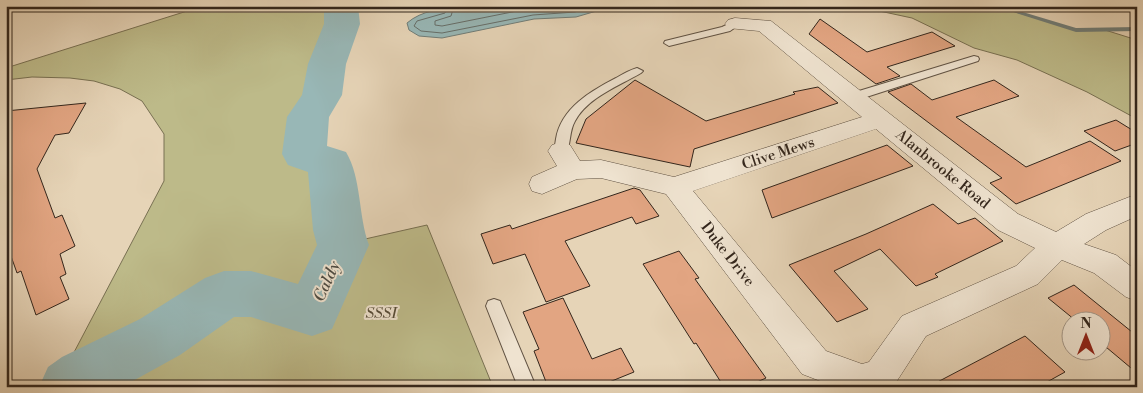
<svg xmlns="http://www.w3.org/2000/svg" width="1143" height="393" font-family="'Libre Bodoni',serif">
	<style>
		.green { fill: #bdba89; stroke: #787052 }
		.water { fill: #98b7b6; stroke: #707d78 }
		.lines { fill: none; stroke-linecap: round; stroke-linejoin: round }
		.shore { stroke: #666e69; stroke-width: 1 }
		.stream { fill: #707d78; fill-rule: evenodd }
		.river { fill: #98b7b6; fill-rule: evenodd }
		.building { fill: #e2a582; stroke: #33261c }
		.lane-casing { stroke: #605243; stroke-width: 2 }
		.street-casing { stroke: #605243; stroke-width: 1 }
		.lane { fill: #efe3d0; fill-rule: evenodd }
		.street { fill: #efe3d0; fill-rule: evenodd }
		.labels { text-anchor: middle; stroke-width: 4; stroke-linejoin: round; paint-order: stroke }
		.street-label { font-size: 15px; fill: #33261c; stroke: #efe3d0 }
		.park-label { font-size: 15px; font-style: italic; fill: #564b37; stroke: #efe3d0 }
		.water-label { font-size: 16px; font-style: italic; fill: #4c4a42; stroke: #efe3d0 }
	</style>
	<rect width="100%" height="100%" fill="#e6d4b7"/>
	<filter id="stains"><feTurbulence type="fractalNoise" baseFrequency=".004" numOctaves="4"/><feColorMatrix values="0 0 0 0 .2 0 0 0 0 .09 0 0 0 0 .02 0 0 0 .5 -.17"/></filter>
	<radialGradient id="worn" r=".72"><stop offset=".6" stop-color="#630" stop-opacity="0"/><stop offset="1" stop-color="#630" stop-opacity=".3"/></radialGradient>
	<g class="green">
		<path d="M203 6H341L342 24 327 64 322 95 308 117 304 154 330 163 338 230 343 244 427 225 493 387H82L233 290 60 379 75 387H57L60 379 164 181V134L142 101 120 89 94 81 70 78 32 77 6 80V68Z"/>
		<path d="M856 6H996L1076 30H1105L1137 40V119L1087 92 1017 60 974 48 912 18Z"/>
	</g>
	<path class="water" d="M461 6H597L600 10 576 17 534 19 442 38 419 36 409 30 407 23C422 10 442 9 461 6Z"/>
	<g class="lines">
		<g class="shore">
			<path d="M448 6 445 13 417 21 414 26 421 31 442 33 533 15 575 12 593 6"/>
			<path d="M454 6 451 16 435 21V25L442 26 532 8 566 6"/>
		</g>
		<g class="stream">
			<path d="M304 6H332L330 8H306Z"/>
			<path d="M994 6H1003L1076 28 1137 27V31L1076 32Z"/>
		</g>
		<path class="river" d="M324 6H358L360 24 346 64 342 95 329 117 327 146 346 152C362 179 358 216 369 245L332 329 312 336 251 317H234L180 355 122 387H39L48 367 62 357 140 319 205 278 224 271H251L298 284 317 245 313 230 308 172 288 165 282 154 287 117 302 95 308 64 324 24Z"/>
	</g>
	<g class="building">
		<path d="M820 19 867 52 932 32 955 46 887 67 900 76 876 84 809 34Z"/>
		<path d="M635 80 706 121 795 94 793 92 818 87 838 103 694 149 690 167 576 143 586 119Z"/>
		<path d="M994 80 1019 96 956 117 1026 167 1090 141 1121 161 1016 204 990 183 1002 178 888 92 911 84 932 100Z"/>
		<path d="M86 103 69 133 55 135 37 169 55 218 62 215 75 246 60 254 66 274 60 277 69 299 36 315 21 271 17 273 6 242V111Z"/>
		<path d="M1116 120 1137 133V143L1115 151 1084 131Z"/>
		<path d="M887 145 913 166 772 218 762 190Z"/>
		<path d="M634 188 640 190 659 216 636 224 632 217 565 241 590 286 546 302 525 254 493 264 481 234 510 225 512 229Z"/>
		<path d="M933 204 958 224 975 218 1003 241 935 274 938 277 916 286 880 249 834 271 868 309 837 322 789 265 866 234Z"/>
		<path d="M679 251 699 278 695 279 766 378 746 387H724L696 343 694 344 643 264Z"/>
		<path d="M1074 285 1137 336V373L1100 342V320H1075L1048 298Z"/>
		<path d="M563 298 592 359 621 348 634 372 597 387H548L534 351 539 349 523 312Z"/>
		<path d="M1025 336 1065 372 1038 387H928Z"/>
	</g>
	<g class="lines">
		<g class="lane-casing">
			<g id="lane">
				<path d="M735 21 740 24 730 31 669 46 664 43 665 41 722 27Z"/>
				<path d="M974 56 978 57 979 59 978 61 857 100 853 101 847 97 849 94Z"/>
				<path d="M637 68 643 71 641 73C619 86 588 97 575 121 569 131 571 144 566 154H556C554 149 555 145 556 139 561 108 591 91 616 78 623 74 630 70 637 68Z"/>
				<path d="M494 299 500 301 502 306 536 387H518L486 306 488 301Z"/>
			</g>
		</g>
		<g class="street-casing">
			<path id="street" d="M735 18 771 21 1018 214 1056 232 1086 214 1137 194V216L1106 230 1084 244 1116 255 1137 271V301L1126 297 1094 273 1062 260 1038 284 926 336 893 387H836L802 374 666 194 601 178 577 179 542 194 532 191 529 184 532 177 557 166 548 151 552 145 561 142 570 145 580 161 601 160 674 177 862 117 759 31 728 28 725 24 728 20ZM876 129 998 230 1035 248 1016 266 902 316 869 362 862 364 826 351 693 191Z"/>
		</g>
		<use href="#lane" class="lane"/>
		<use href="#street" class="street"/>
	</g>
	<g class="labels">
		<g class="street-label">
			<text transform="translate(778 153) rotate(-18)" y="5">Clive Mews</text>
			<text transform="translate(943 169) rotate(39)" y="5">Alanbrooke Road</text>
			<text transform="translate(728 254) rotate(52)" y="5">Duke Drive</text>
		</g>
		<g class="park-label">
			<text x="381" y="318">SSSI</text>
		</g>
		<g class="water-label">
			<text transform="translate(326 281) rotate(-66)" y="6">Caldy</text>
		</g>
	</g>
	<rect width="1143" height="393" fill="none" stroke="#e6d4b7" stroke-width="25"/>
	<rect x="8" y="8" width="1128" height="378" fill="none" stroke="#33261c" stroke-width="2.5"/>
	<rect x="12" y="12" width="1118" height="368" fill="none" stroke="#33261c"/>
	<g transform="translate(1086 336)"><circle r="24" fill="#efe3d0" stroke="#a49788"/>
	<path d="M0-4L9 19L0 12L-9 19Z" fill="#8f2418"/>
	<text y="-8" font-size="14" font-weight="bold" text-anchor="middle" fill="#33261c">N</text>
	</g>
	<rect width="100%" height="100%" filter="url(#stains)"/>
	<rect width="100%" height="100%" fill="url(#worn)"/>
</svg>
